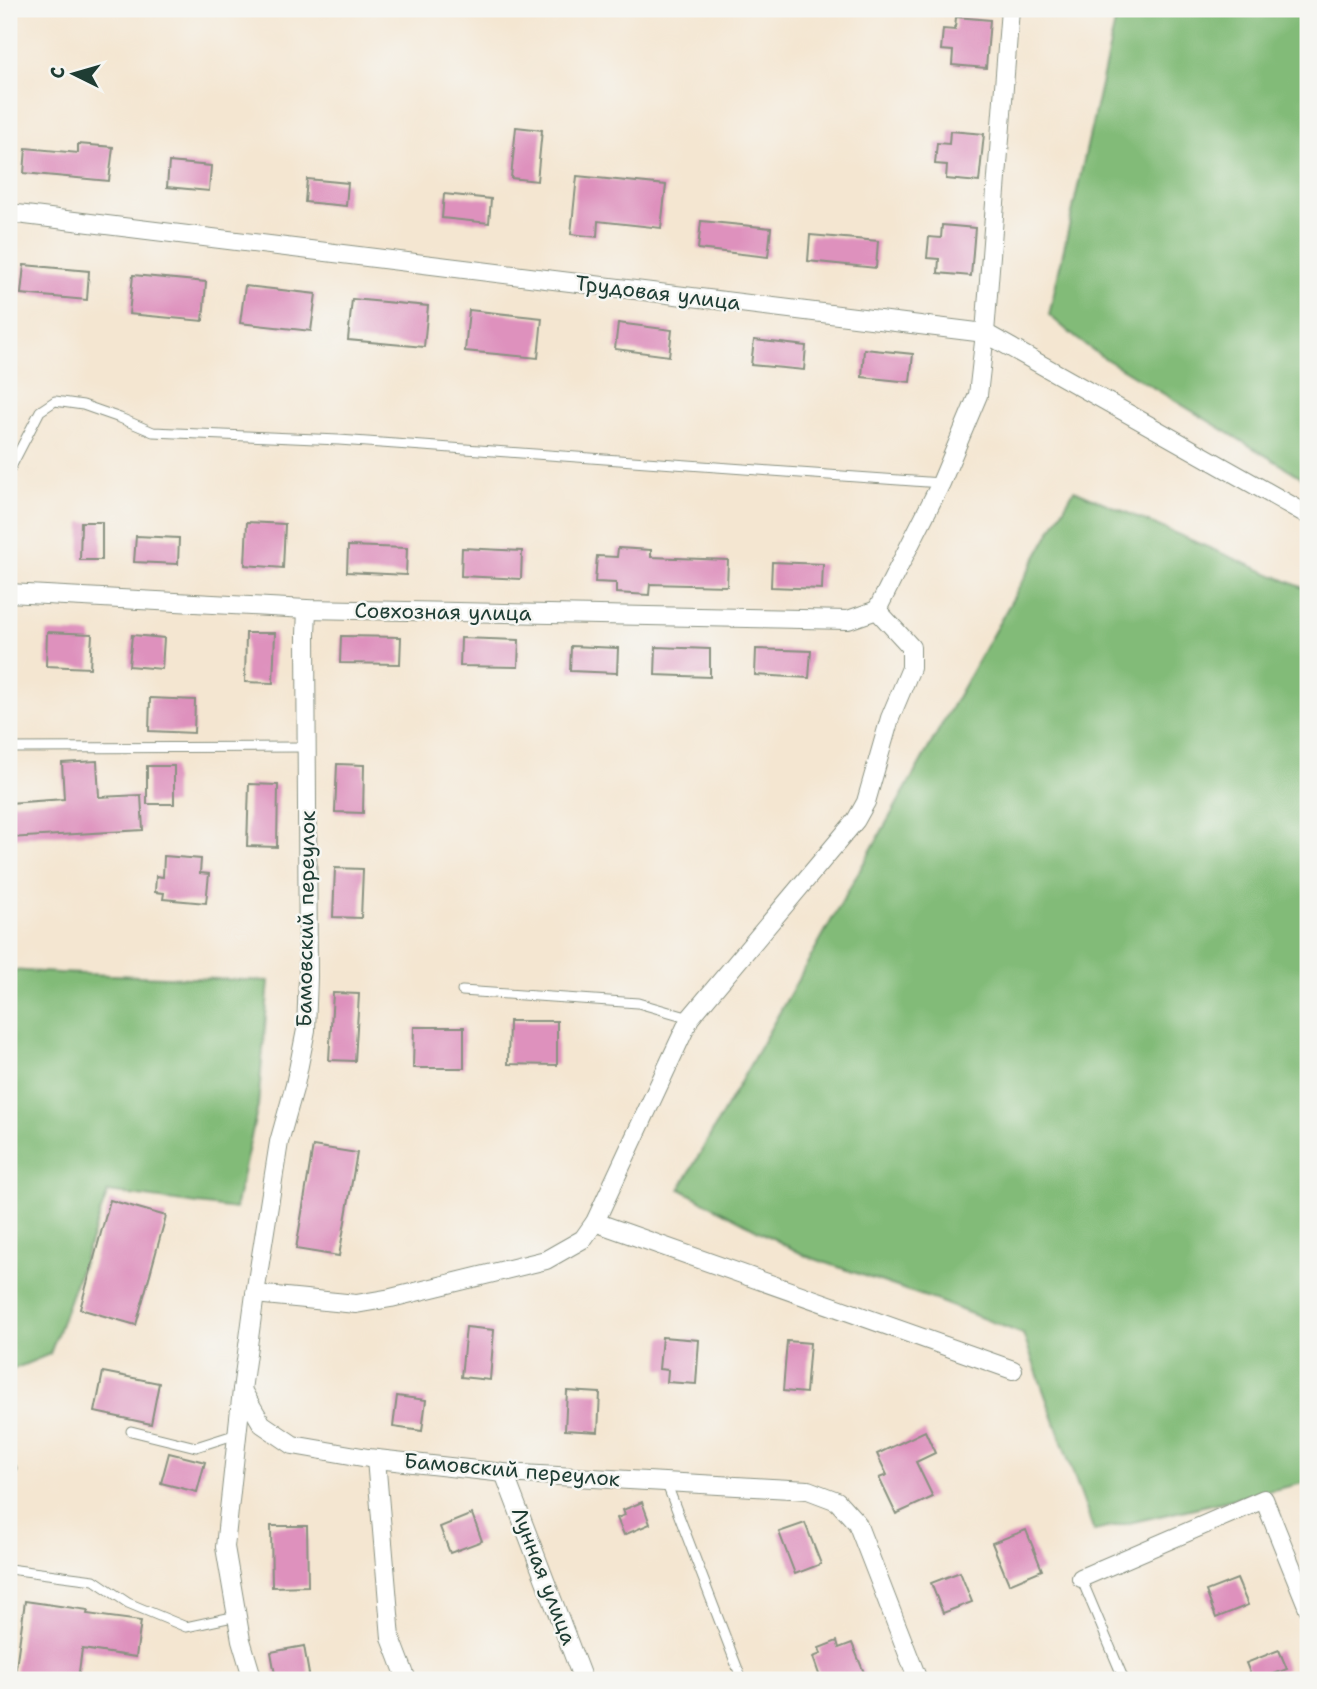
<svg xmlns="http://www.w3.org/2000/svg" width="1317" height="1689" font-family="'Shantell Sans',sans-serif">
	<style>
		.forest { fill: #82bb78; stroke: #507c56; stroke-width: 2 }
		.building { fill: #de91bd }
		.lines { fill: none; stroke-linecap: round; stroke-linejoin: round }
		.lane-casing { stroke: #8a9282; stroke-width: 11 }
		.street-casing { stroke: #8a9282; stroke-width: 20 }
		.lane { stroke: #fff; stroke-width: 9 }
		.street { stroke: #fff; stroke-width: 18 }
		.labels { text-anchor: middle; stroke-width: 5; stroke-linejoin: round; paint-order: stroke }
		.street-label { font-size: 21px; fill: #1f3d34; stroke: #f6f6f2 }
	</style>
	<rect width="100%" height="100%" fill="#f6f6f2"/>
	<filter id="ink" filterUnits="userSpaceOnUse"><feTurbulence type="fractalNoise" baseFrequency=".0143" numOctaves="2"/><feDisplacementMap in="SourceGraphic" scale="14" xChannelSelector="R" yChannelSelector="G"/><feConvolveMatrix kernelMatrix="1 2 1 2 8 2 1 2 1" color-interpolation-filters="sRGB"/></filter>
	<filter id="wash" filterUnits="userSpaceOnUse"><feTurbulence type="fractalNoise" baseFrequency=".00686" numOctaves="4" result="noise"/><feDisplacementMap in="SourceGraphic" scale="28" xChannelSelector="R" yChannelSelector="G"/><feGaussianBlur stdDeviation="1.57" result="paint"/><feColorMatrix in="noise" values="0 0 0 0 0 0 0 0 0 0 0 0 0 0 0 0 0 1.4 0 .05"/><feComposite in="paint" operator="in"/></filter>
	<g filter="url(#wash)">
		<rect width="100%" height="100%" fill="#f4e6d1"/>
		<g class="forest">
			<path d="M1118 9H1308V481L1101 356 1076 338 1049 315Z"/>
			<path d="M1074 490 1308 590V1482L1094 1531 1023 1334 938 1301 806 1256 680 1189Z"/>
			<path d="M9 970 59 973 269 981 258 1106 235 1209 108 1192 50 1354 9 1371Z"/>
		</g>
		<g id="blocks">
			<g class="building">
				<path d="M956 17 990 20 986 68 952 65 953 51 941 50 943 29 955 30Z"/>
				<path d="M516 127 542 130 537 181 511 178Z"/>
				<path d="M950 131 984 134 979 182 946 179 947 165 935 164 937 143 949 144Z"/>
				<path d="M78 144 113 147 109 181 24 173 26 148 78 153Z"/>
				<path d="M169 162 211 166 209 191 167 187Z"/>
				<path d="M577 176 666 185 661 228 598 221 597 237 571 234Z"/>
				<path d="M307 179 348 183 346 206 305 202Z"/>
				<path d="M444 194 491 199 489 223 442 218Z"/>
				<path d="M701 221 771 228 768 257 698 249Z"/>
				<path d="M942 225 975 228 971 276 938 273 939 259 927 258 929 237 941 238Z"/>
				<path d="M810 235 878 241 876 268 808 261Z"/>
				<path d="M24 265 89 271 87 300 21 294Z"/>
				<path d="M133 275 206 282 203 321 129 314Z"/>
				<path d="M245 286 316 294 311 331 240 323Z"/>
				<path d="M352 299 428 306 424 347 348 340Z"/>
				<path d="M469 310 542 318 538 358 465 351Z"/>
				<path d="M618 323 672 330 669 356 615 349Z"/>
				<path d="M754 340 806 346 804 370 751 365Z"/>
				<path d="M864 349 913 354 910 382 862 377Z"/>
				<path d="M81 522H102V560H80Z"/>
				<path d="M247 522 285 524 283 568 245 565Z"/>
				<path d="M136 536 179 538 178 564 134 562Z"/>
				<path d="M348 546 407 548 406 575 347 572Z"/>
				<path d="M462 548 522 551 521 579 461 576Z"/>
				<path d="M618 548 651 550V557L728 560 727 586 650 584 649 595 616 593V583L595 582 597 556 617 557Z"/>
				<path d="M772 562 823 564 822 589 771 587Z"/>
				<path d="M47 632 92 634 90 668 46 666Z"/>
				<path d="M246 633H275L273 683 245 682Z"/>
				<path d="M132 635 164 638 162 669 129 666Z"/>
				<path d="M341 636 401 637 400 664 340 663Z"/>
				<path d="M461 638 519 640 518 667 460 666Z"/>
				<path d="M571 646 618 648 617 673 570 671Z"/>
				<path d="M656 647 710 649V677L655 675Z"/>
				<path d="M756 649 811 651 809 678 755 675Z"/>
				<path d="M150 698 195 700 194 733 149 731Z"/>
				<path d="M97 761 99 797 141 795 143 830 9 838V803L64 799 62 763Z"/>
				<path d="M337 764 364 765 363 813 335 812Z"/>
				<rect x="147" y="766" width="27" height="38"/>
				<path d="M249 784 278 785 277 847 247 846Z"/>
				<path d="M164 856 201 859 200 873 209 874 206 903 163 899 164 893 155 892 156 876 163 877Z"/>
				<path d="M335 868 363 869 361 918 333 917Z"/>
				<path d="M333 993 359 994 355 1061 329 1060Z"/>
				<path d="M509 1021H557V1065L508 1064Z"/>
				<path d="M414 1027H464V1068H413Z"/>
				<path d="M313 1146 357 1153 339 1256 296 1249Z"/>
				<path d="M110 1200 166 1216 136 1325 80 1309Z"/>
				<path d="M466 1327 494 1330 490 1380 461 1377Z"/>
				<path d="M662 1337 699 1340 696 1384 667 1382 668 1370 659 1369Z"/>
				<path d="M787 1341 810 1343 806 1393 783 1391Z"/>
				<path d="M103 1372 159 1383 151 1424 95 1412Z"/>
				<path d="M567 1391 600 1393 598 1432 565 1430Z"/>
				<path d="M397 1396 426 1400 422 1431 393 1427Z"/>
				<path d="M925 1431 935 1453 916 1462 933 1497 896 1514 879 1478 887 1475 877 1454Z"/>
				<path d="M169 1453 205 1462 197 1492 161 1483Z"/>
				<path d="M642 1502 650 1524 624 1535 617 1518 625 1515 623 1510Z"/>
				<path d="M472 1514 482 1541 450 1553 440 1527Z"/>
				<path d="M805 1523 821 1564 795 1574 779 1532Z"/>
				<path d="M271 1526H307L308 1586 272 1587Z"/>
				<path d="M1026 1530 1042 1570 1009 1584 992 1543Z"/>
				<path d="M960 1572 972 1602 943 1613 931 1583Z"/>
				<path d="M1237 1579 1248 1605 1216 1618 1206 1591Z"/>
				<path d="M25 1601 88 1610 87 1614 141 1621 136 1657 82 1649 78 1680H53L15 1675Z"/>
				<path d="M837 1641 839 1648 852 1643 867 1680H821L813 1657 821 1654 819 1648Z"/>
				<path d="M304 1646 310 1680H276L271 1652Z"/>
				<path d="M1279 1650 1287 1669 1258 1680H1253L1246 1663Z"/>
			</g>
		</g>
	</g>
	<g filter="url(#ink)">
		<use href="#blocks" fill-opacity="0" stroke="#8a9282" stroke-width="2"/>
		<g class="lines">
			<g class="lane-casing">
				<g id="lane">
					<path d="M9 471 40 411 55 401 83 405 120 418 153 432 339 440 941 483"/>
					<path d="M9 748 306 747"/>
					<path d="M462 991 638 1003 690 1018"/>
					<path d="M131 1431 196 1447 237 1434"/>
					<path d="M9 1467 12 1468"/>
					<path d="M666 1482 742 1680"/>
					<path d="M9 1569 94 1580 128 1603 186 1627 237 1616"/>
					<path d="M1081 1578 1124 1680"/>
				</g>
			</g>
			<g class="street-casing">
				<g id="street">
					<path d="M9 213 985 333 1010 9"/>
					<path d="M9 593 307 609 848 620 877 610"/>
					<path d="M877 610 941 483 978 395 985 333 1308 515"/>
					<path d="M595 1222 1013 1370"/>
					<path d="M255 1294 356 1304 391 1298 546 1260 583 1239 595 1222 690 1018 856 820 866 802 890 718 911 668V647L877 610"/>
					<path d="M242 1390 262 1424 293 1445 368 1458 504 1473 808 1490 837 1501 857 1523 918 1680"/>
					<path d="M376 1459 391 1638 407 1680"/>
					<path d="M504 1473 583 1680"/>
					<path d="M1081 1578 1264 1499 1308 1608"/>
					<path d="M253 1680 241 1640 225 1547 242 1390 255 1294 279 1142 295 1085 306 1030 308 977 306 635 307 609"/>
				</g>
			</g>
			<use href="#lane" class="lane"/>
			<use href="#street" class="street"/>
		</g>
	</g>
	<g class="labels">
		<g class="street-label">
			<text transform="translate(658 293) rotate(7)" y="7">Трудовая улица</text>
			<text transform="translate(443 612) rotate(1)" y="7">Совхозная улица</text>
			<text transform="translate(306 919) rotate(-89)" y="7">Бамовский переулок</text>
			<text transform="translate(512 1470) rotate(5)" y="7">Бамовский переулок</text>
			<text transform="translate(544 1576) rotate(69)" y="7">Лунная улица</text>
		</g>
	</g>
	<rect width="1317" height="1689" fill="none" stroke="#f6f6f2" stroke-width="35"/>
	<g transform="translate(74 74) rotate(275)" stroke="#f6f6f2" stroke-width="5" paint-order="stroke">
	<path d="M0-5L12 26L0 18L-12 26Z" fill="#1f3d34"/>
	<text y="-10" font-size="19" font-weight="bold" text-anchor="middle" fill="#1f3d34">С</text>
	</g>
</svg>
